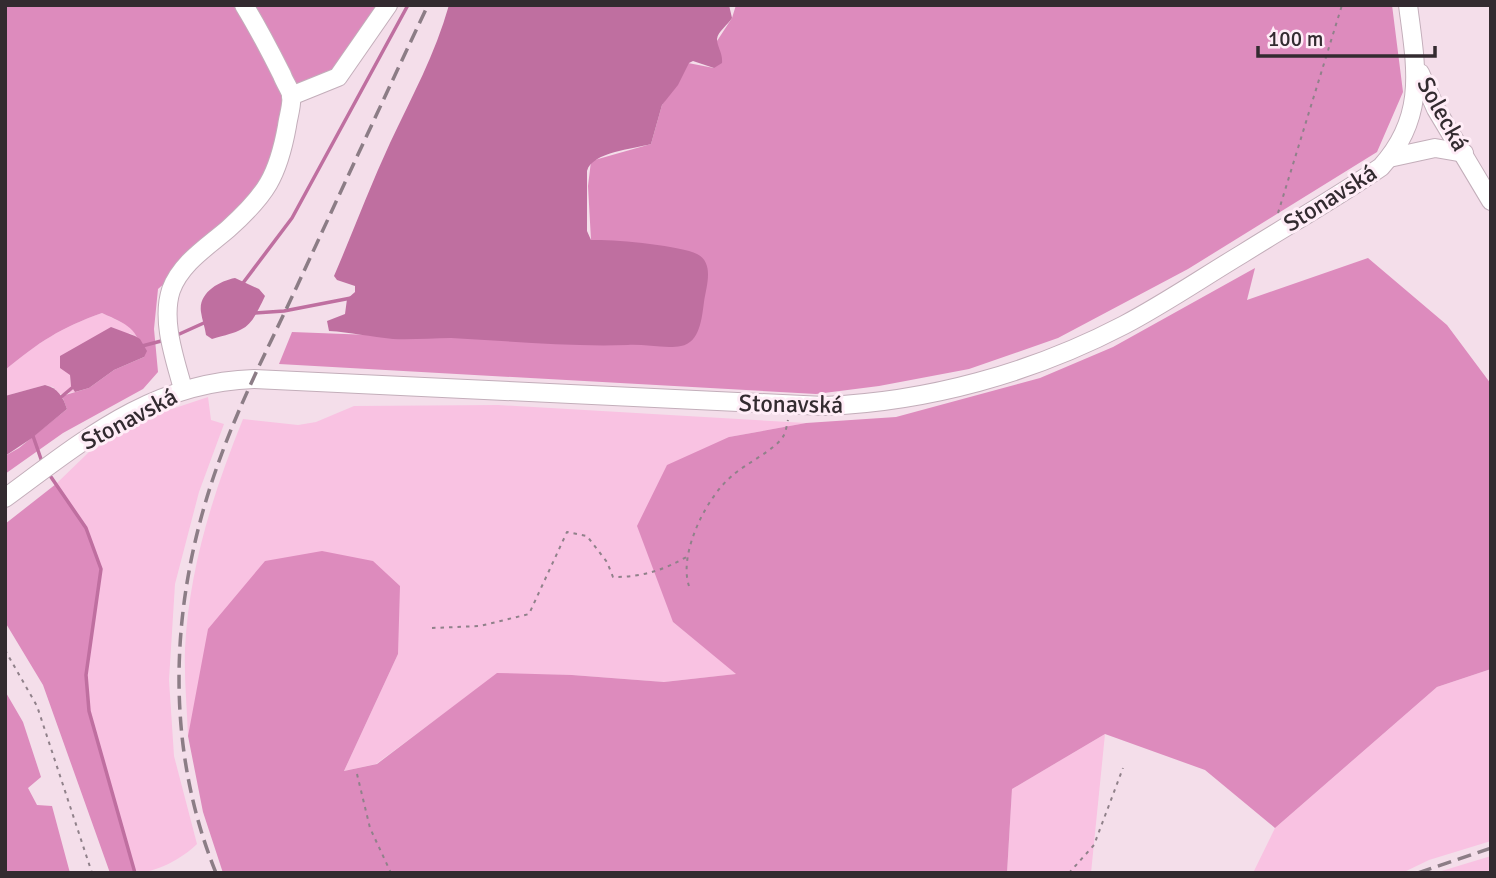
<svg xmlns="http://www.w3.org/2000/svg" width="1496" height="878" font-family="Signika,sans-serif">
	<style>
		.green { fill: #f9c2e2 }
		.forest { fill: #dd8bbd }
		.water { fill: #bf6fa0 }
		.lines { fill: none; stroke-linecap: round; stroke-linejoin: round }
		.stream { stroke: #bf6fa0; stroke-width: 3.5 }
		.minor-casing { stroke: #c3aeba; stroke-width: 20 }
		.path { stroke: #90818a; stroke-width: 2; stroke-dasharray: 3.5 5; stroke-linecap: butt }
		.minor { stroke: #fff; stroke-width: 18 }
		.rail { stroke: #8c7d86; stroke-width: 3.5; stroke-dasharray: 14 7; stroke-linecap: butt }
		.labels { text-anchor: middle; stroke-width: 6; stroke-linejoin: round; paint-order: stroke }
		.street-label { font-size: 24px; fill: #332b30; stroke: #ffedf7 }
	</style>
	<rect width="100%" height="100%" fill="#f4deea"/>
	<g class="green">
		<path d="M102 313 129 326 140 339 130 333 70 375 71 386 75 392 60 394 53 387 45 385 5 396V370C39 342 60 328 102 313Z"/>
		<path d="M208 397 211 420 224 424 199 492 175 584 169 680 174 756 197 844C182 859 155 873 135 873L89 711 86 675 101 569 86 528 56 484 89 452 154 415Z"/>
		<path d="M498 405 806 423 729 437 673 622 737 674 664 682 572 675 497 674 376 764 344 771 398 654 188 736C187 707 184 678 185 649 189 569 213 493 243 419L298 425 316 422 354 406Z"/>
		<path d="M1491 669V841L1429 860 1402 873H1253L1275 828 1437 687Z"/>
		<path d="M1105 734 1091 873H1007L1012 789Z"/>
		<path d="M1491 856V873H1435Z"/>
	</g>
	<g class="forest">
		<path d="M5 5H388L338 77 292 96 287 124 247 211 158 289 154 329 158 372 143 389 63 433 5 474V456L19 448 67 409 62 396 89 388 114 370 144 357C137 327 128 325 102 313 60 328 39 342 5 370Z"/>
		<path d="M736 5H1392L1403 92 1377 152 1188 269 1058 338 969 369 879 386 816 394 279 364 292 332 449 338 591 240 588 186 591 161 651 144 662 105 688 63 714 68 717 41 732 18Z"/>
		<path d="M1368 258 1447 325 1491 384V669L1437 687 1275 828 1205 770 1105 734 1012 789 1007 873H223L203 812 188 736 208 629 265 561 322 551 373 561 400 586 398 654 344 771 377 764 497 673 572 675 664 682 736 674 673 622 637 526 667 465 729 437 806 423 896 417 1040 378 1113 347 1255 268 1247 300Z"/>
		<path d="M56 484 86 528 101 569 86 675 89 711 135 873H110L43 685 5 622V524Z"/>
		<path d="M5 691 23 722 41 777 28 788 37 805 52 806 70 873H5Z"/>
	</g>
	<g class="water">
		<path d="M449 5H729L732 18C728 25 718 31 717 39 717 47 723 53 722 63L714 68 693 61 689 63 678 85 662 105 651 144C633 149 592 152 587 171V231L591 240C611 239 680 245 697 254 715 263 706 287 704 302 702 317 700 343 681 346 666 349 644 344 628 345 569 347 510 341 451 338 432 338 412 340 393 339 371 337 350 332 329 331L327 321 345 314 347 299 355 292V286L337 280 334 276C353 232 370 186 390 143 412 96 435 55 449 5Z"/>
		<path d="M235 278 259 289 265 296C249 330 248 329 212 339L206 335C205 327 202 320 201 312 198 293 219 281 235 278Z"/>
		<path d="M111 327 135 336 140 339 147 351 144 357 114 370 89 388 75 392 71 386 70 375 60 368V356Z"/>
		<path d="M45 385C58 388 63 397 67 409L32 438 5 456V396Z"/>
	</g>
	<g class="lines">
		<g class="stream">
			<path d="M243 283 292 218 408 5"/>
			<path d="M255 313 284 311 351 298"/>
			<path d="M175 336 206 322"/>
			<path d="M142 346 165 340"/>
			<path d="M60 398 73 387"/>
			<path d="M32 433 42 462"/>
			<path d="M51 477 86 528 101 569 86 675 89 711 135 873"/>
		</g>
		<g class="minor-casing">
			<g id="minor">
				<path d="M1420 73 1436 109 1491 201"/>
				<path d="M291 96 338 77 388 5"/>
				<path d="M1389 158 1435 148 1464 153"/>
				<path d="M183 389C175 359 161 321 171 290 181 263 207 247 228 229 266 195 278 176 287 126 288 117 293 103 291 94 289 88 284 81 282 75 270 51 258 28 244 5"/>
				<path d="M5 498C84 440 152 382 254 379L824 406C927 402 1032 373 1124 325 1164 304 1202 278 1242 254 1288 225 1336 198 1381 167 1427 116 1416 67 1408 5"/>
			</g>
		</g>
		<g class="path">
			<path d="M1278 213 1342 5"/>
			<path d="M689 586C678 553 707 496 733 475 745 464 777 449 784 435 786 431 787 424 788 420"/>
			<path d="M432 628 480 626 529 614 567 532 587 536 607 562 613 577C644 577 664 570 690 555"/>
			<path d="M5 650 37 706 92 873"/>
			<path d="M357 774 370 828 391 873"/>
			<path d="M1069 873 1094 845 1123 768"/>
		</g>
		<use href="#minor" class="minor"/>
		<g class="rail">
			<path d="M216 873C161 737 171 589 222 453 243 396 272 340 298 284 341 191 384 98 428 5"/>
			<path d="M1418 873 1491 848"/>
		</g>
	</g>
	<g class="labels">
		<g class="street-label">
			<text transform="translate(1443 114) rotate(61)" y="8">Solecká</text>
			<text transform="translate(1330 198) rotate(-32)" y="8">Stonavská</text>
			<text transform="translate(791 404) rotate(1)" y="8">Stonavská</text>
			<text transform="translate(129 419) rotate(-28)" y="8">Stonavská</text>
		</g>
	</g>
	<rect width="1496" height="878" fill="none" stroke="#332b30" stroke-width="14"/>
	<path d="M1258 46v10h177v-10" fill="none" stroke="#332b30" stroke-width="3.5"/>
	<text x="1268" y="46" font-size="21" fill="#332b30" stroke="#ffedf7" stroke-width="5" paint-order="stroke">100 m</text>
</svg>
